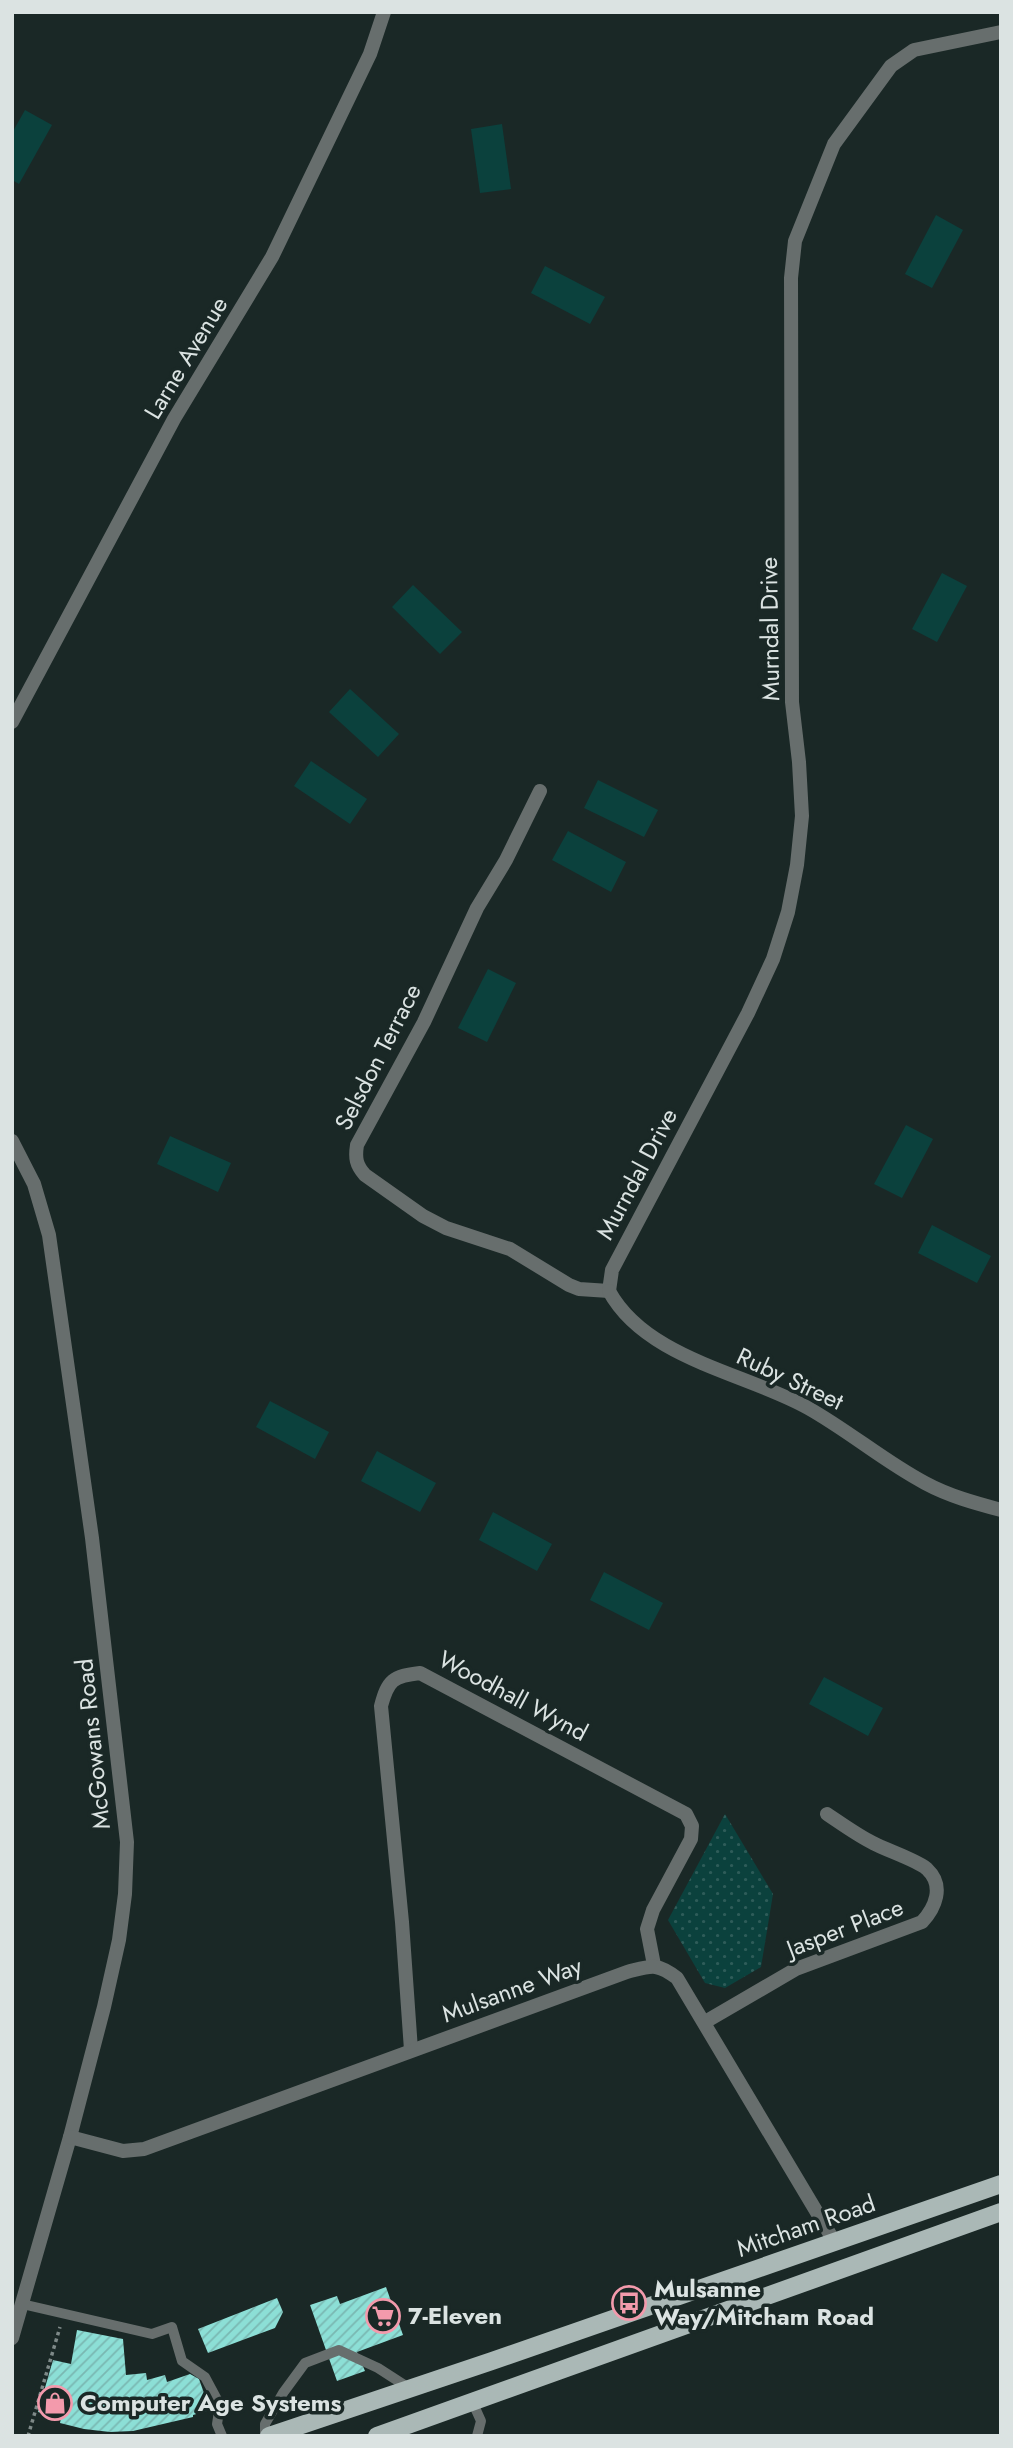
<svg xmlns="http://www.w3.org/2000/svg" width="1013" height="2448" font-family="Jost,sans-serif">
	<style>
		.green { fill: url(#green-dots) }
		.pitch { fill: #0b413d }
		.building { fill: url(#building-hatch) }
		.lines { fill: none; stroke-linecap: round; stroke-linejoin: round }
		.path { stroke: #7e8988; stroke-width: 3.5; stroke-dasharray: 3.5 3.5; stroke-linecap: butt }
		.lane { stroke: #676e6d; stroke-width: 10 }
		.street { stroke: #676e6d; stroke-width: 14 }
		.primary { stroke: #aab8b6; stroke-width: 18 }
		.labels { text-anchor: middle; stroke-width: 7; stroke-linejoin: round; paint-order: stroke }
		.street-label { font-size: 24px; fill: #dbe3e2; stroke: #1a2826 }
		.poi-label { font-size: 24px; font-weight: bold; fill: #dbe3e2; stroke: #1a2826; text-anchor: start }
	</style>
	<defs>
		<pattern id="green-dots" width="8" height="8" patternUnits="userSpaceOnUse" patternTransform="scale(1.75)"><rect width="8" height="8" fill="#0b413d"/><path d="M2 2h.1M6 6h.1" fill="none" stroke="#2e5c59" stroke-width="1.8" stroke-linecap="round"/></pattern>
		<pattern id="building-hatch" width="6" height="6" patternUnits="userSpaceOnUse" patternTransform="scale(1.75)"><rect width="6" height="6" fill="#8cdfd6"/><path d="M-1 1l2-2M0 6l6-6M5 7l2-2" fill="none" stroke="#7ab8b2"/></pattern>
	</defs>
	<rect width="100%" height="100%" fill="#1a2826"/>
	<path class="green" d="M725 1814 773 1894 761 1967 725 1988 705 1983 668 1920Z"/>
	<g class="pitch">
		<path d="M25 110 52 125 19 184 12 180V133Z"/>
		<path d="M502 124 511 189 480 193 471 129Z"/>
		<path d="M936 215 963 230 932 288 905 274Z"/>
		<path d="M545 266 605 297 590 324 531 293Z"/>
		<path d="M942 573 967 586 937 642 912 629Z"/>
		<path d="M413 585 462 632 440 654 392 607Z"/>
		<path d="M350 689 399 734 378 757 329 712Z"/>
		<path d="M311 761 367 799 350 824 294 786Z"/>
		<path d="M598 780 658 810 644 837 584 808Z"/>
		<path d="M568 831 626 862 611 892 552 860Z"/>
		<path d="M488 969 516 983 487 1042 458 1028Z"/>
		<path d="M906 1125 933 1139 902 1198 874 1184Z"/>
		<path d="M170 1136 231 1163 218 1192 157 1164Z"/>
		<path d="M932 1225 991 1256 977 1283 918 1253Z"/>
		<path d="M270 1401 329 1432 315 1459 256 1427Z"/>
		<path d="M377 1451 436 1483 420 1512 361 1481Z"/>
		<path d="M493 1512 552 1544 537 1571 479 1540Z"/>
		<path d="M604 1572 663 1603 649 1630 590 1600Z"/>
		<path d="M824 1677 883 1708 868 1736 809 1704Z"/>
	</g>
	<g class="building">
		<path d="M386 2287 403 2335 357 2352 365 2371 337 2381 310 2305 337 2296 340 2304Z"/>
		<path d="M277 2298 283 2312 275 2328 208 2353 198 2329Z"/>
		<path d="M77 2330 123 2339 126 2375 146 2373 147 2380 165 2375 167 2382 190 2374 199 2379 210 2410 193 2415V2417L133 2431 110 2432 84 2429 60 2423 61 2418 38 2412 53 2360 71 2364Z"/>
	</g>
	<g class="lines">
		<path class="path" d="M28 2436 60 2327"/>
		<g class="lane">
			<path d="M22 2304 152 2334 172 2327 182 2361 205 2377 220 2405 217 2424 222 2436"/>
			<path d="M472 2401 481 2421 477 2436"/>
			<path d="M265 2436V2424L283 2393 305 2363 339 2350 378 2368 409 2388"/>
		</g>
		<g class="street">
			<path d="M12 722 174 419 272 257 370 54 384 12"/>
			<path d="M540 791 506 860 477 908 424 1022 357 1145C355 1158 356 1165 365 1175L423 1216 446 1228 510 1249 569 1285 579 1289 609 1291"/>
			<path d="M12 1141 34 1184 49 1235 92 1538 127 1842 125 1894 119 1940 104 2007 70 2137 12 2338"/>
			<path d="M609 1291 612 1270 748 1013 773 959 788 912 797 865 802 816 799 762 792 702 791 278 795 241 834 144 891 66 914 50 1001 32"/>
			<path d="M609 1291C646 1359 746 1373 808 1408 849 1431 885 1462 925 1483 949 1496 975 1503 1001 1510"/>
			<path d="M705 2022 796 1969 922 1922C935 1908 945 1886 927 1869 919 1861 886 1850 873 1843 857 1835 842 1824 827 1814"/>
			<path d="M411 2050 402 1922 381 1706C388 1680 393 1676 420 1673L686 1814 692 1826 691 1839 653 1910 647 1929 654 1965"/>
			<path d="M70 2137 123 2151 144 2149 627 1972C651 1966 656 1962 677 1978L834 2241"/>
		</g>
		<g class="primary">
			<path d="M269 2436 492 2361 1001 2184"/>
			<path d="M377 2436 1001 2212"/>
		</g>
	</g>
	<defs>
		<g id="bus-ring" transform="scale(1.75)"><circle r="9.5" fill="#1a2826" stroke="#f39aac" stroke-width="1.5"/><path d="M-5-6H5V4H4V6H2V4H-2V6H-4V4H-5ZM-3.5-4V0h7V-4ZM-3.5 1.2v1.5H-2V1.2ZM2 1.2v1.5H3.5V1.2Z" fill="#f39aac"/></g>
		<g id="supermarket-ring" transform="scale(1.75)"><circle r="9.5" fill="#1a2826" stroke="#f39aac" stroke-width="1.5"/><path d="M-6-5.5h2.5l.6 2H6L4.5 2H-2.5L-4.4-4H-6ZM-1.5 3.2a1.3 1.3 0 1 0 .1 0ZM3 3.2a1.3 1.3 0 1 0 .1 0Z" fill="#f39aac"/></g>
		<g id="shop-ring" transform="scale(1.75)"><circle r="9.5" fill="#1a2826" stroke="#f39aac" stroke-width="1.5"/><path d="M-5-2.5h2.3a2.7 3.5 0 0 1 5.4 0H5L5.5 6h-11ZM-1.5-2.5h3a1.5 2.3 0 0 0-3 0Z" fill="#f39aac"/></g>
	</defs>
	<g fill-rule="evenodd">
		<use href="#bus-ring" x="629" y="2303"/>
		<use href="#supermarket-ring" x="383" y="2316"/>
		<use href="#shop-ring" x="55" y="2403"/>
	</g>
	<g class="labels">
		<g class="street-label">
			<text transform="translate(186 358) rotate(-59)" y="8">Larne Avenue</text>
			<text transform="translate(770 629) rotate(-91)" y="8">Murndal Drive</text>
			<text transform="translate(378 1057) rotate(-63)" y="8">Selsdon Terrace</text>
			<text transform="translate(637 1174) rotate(-62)" y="8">Murndal Drive</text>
			<text transform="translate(790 1379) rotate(25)" y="8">Ruby Street</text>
			<text transform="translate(513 1696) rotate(28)" y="8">Woodhall Wynd</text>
			<text transform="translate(93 1744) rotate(-96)" y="8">McGowans Road</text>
			<text transform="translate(845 1928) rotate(-21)" y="8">Jasper Place</text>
			<text transform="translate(512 1990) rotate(-20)" y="8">Mulsanne Way</text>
			<text transform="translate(806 2226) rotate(-19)" y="8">Mitcham Road</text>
		</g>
		<g class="poi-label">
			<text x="654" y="2297">Mulsanne<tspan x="654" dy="28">Way/Mitcham Road</tspan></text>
			<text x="408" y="2324">7-Eleven</text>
			<text x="80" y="2411">Computer Age Systems</text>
		</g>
	</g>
	<rect width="1013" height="2448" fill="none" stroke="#dbe3e2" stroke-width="28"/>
</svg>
